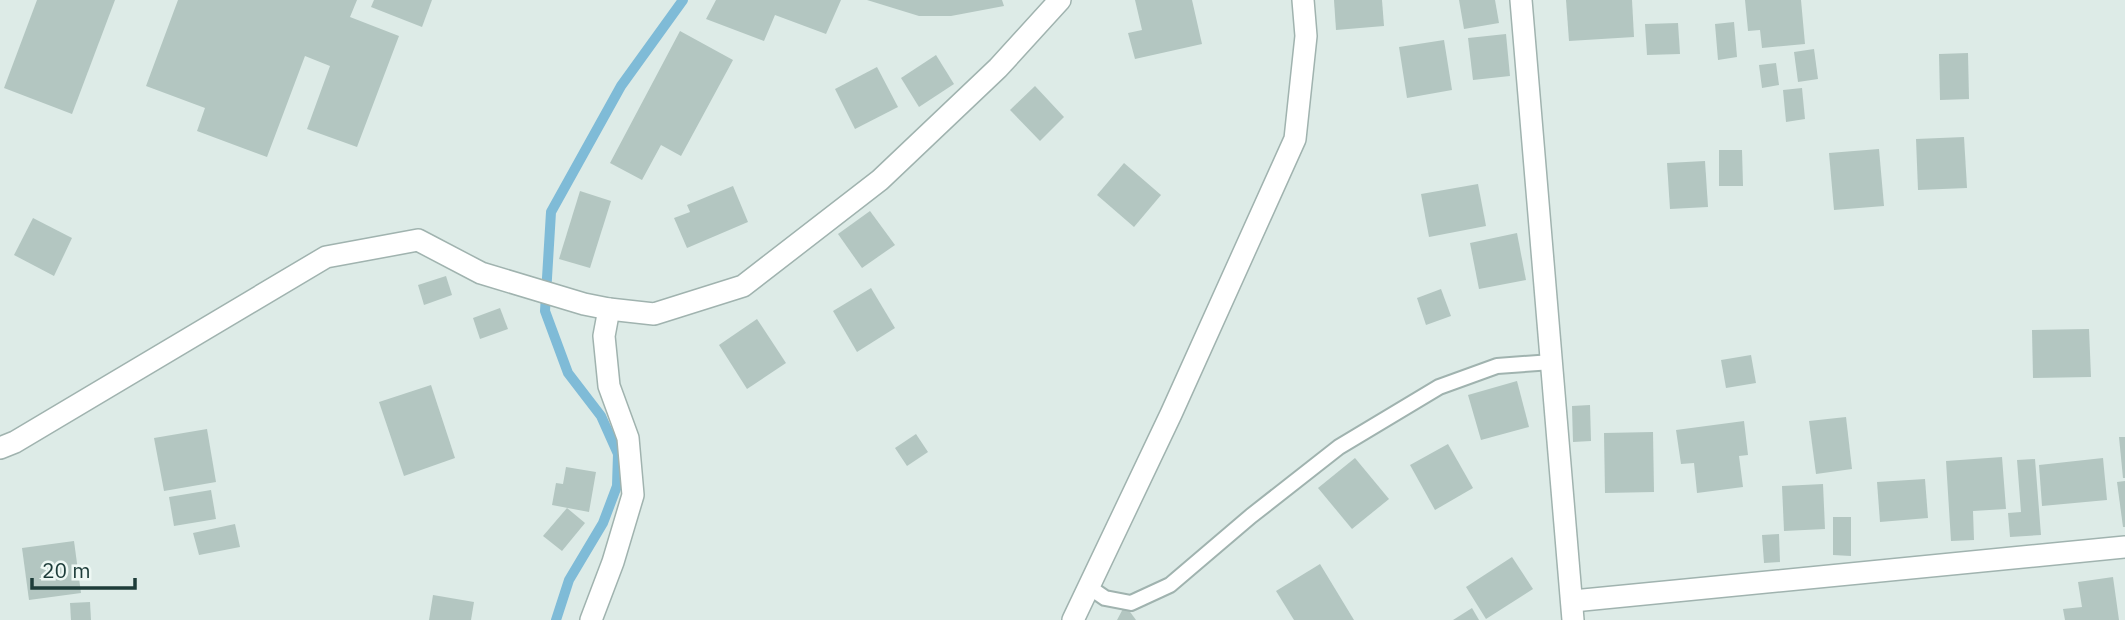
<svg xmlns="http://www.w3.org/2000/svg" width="2125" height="620" font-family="'IBM Plex Sans',sans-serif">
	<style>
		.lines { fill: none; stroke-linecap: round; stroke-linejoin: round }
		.stream { stroke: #7fbbd7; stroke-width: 10 }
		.building { fill: #b3c6c1 }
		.lane-casing { stroke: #a0b3af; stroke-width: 18 }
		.street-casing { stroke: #a0b3af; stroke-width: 24 }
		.lane { stroke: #fff; stroke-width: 14 }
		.street { stroke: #fff; stroke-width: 21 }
	</style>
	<rect width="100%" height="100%" fill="#ddebe7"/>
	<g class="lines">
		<path class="stream" d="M556 620 569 580 603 523 617 486 618 454 601 416 568 373 545 311 551 212 621 86 683 0"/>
	</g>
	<g class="building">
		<path d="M37 0H115L72 114 4 88Z"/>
		<path d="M178 0H357L350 17 399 36 357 147 307 129 330 66 305 56 267 157 197 131 205 108 146 86Z"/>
		<path d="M374 0H432L422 27 371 7Z"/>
		<path d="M716 0H841L826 34 775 15 764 41 706 19Z"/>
		<path d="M867 0H1002L1004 6 951 16H919Z"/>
		<path d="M1135 0H1192L1202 44 1135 59 1128 33 1142 30Z"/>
		<path d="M1334 0H1382L1384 26 1336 30Z"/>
		<path d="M1459 0H1495L1499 23 1464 29Z"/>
		<path d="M1566 0H1632L1634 37 1569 41Z"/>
		<path d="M1745 0H1801L1805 44 1762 48 1760 30 1748 31Z"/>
		<path d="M1734 22 1737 57 1718 60 1715 24Z"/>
		<path d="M1678 23 1680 54 1647 55 1645 24Z"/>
		<path d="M680 31 733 60 681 156 661 145 642 180 610 163Z"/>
		<path d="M1506 34 1510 76 1473 80 1468 38Z"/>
		<path d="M1444 40 1452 90 1407 98 1399 47Z"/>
		<path d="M1814 49 1818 79 1798 82 1794 52Z"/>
		<path d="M1968 53 1969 99 1940 100 1939 54Z"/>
		<path d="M936 55 954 84 919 107 901 78Z"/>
		<path d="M1776 63 1779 85 1762 88 1759 65Z"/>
		<path d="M877 67 898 107 855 129 835 89Z"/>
		<path d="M1035 86 1064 117 1040 141 1010 110Z"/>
		<path d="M1802 88 1805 119 1786 122 1783 90Z"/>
		<path d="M1964 137 1967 188 1918 190 1916 139Z"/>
		<path d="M1879 149 1884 206 1834 210 1829 153Z"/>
		<path d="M1719 150H1742L1743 186H1719Z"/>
		<path d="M1705 161 1708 207 1670 209 1667 163Z"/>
		<path d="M1124 163 1161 195 1134 227 1097 195Z"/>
		<path d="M1478 184 1486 226 1429 237 1421 194Z"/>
		<path d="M733 186 748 222 687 248 674 218 690 212 687 205Z"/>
		<path d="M580 191 611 201 590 268 559 259Z"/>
		<path d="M870 211 895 245 862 268 838 234Z"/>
		<path d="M33 218 72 238 54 276 14 255Z"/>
		<path d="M1517 233 1526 280 1479 289 1470 243Z"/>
		<path d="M446 276 452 295 424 305 418 285Z"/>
		<path d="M871 288 895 328 857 352 833 311Z"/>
		<path d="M1441 289 1451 316 1426 325 1417 298Z"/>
		<path d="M500 308 508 329 480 339 473 318Z"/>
		<path d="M757 319 786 363 747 389 719 345Z"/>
		<path d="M2089 329 2091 377 2033 378 2032 330Z"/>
		<path d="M1751 355 1756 383 1726 388 1721 360Z"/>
		<path d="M1517 381 1529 427 1481 440 1468 395Z"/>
		<path d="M431 385 455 458 404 476 379 402Z"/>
		<path d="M1590 405 1591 441 1573 442 1572 406Z"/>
		<path d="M1846 417 1852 469 1816 474 1809 421Z"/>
		<path d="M1744 421 1748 455 1739 456 1743 487 1697 493 1694 463 1681 464 1676 430Z"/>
		<path d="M207 429 216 482 164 491 154 438Z"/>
		<path d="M1653 432 1654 492 1605 493 1604 433Z"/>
		<path d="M916 434 928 452 907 466 895 448Z"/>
		<path d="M2119 437H2125V478H2123Z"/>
		<path d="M1448 444 1473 488 1435 510 1410 465Z"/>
		<path d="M2002 457 2006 509 1973 511 1974 540 1951 541 1946 461Z"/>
		<path d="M1355 458 1389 499 1352 529 1318 488Z"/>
		<path d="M2103 458 2107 500 2042 506 2039 465Z"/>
		<path d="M2035 459 2041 535 2010 537 2008 513 2021 512 2017 460Z"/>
		<path d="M566 467 596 472 589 512 552 505 556 483 563 484Z"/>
		<path d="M1925 479 1928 518 1880 522 1877 482Z"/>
		<path d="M2125 481V527H2123L2117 482Z"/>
		<path d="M1823 484 1825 529 1784 531 1782 486Z"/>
		<path d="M211 490 216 519 174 526 169 497Z"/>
		<path d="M567 508 585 523 562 551 543 536Z"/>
		<path d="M1833 517H1851V556L1833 555Z"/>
		<path d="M235 524 240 547 199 555 193 533Z"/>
		<path d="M1779 534 1780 562 1764 563 1762 535Z"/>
		<path d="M74 541 81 593 29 600 22 548Z"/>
		<path d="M1512 557 1533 589 1486 619 1466 587Z"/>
		<path d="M1320 564 1354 620H1294L1276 591Z"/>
		<path d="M2113 577 2119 620H2065L2063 609 2082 607 2078 582Z"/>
		<path d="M433 595 474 602 471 620H429Z"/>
		<path d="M90 602 91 620H71L70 603Z"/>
		<path d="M1125 605 1136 620H1117Z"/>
		<path d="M1472 608 1479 620H1453Z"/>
	</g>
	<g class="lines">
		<g class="lane-casing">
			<path id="lane" d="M1089 587 1105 598 1131 603 1170 585 1251 516 1339 447 1439 387 1497 366 1552 362"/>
		</g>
		<g class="street-casing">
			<g id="street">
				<path d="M1521 0 1573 620"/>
				<path d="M0 448 15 442 326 257 418 240 481 273 584 304 609 309 654 314 743 286 880 180 998 68 1060 0"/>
				<path d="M1573 601 2125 547"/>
				<path d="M591 620 613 562 633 495 628 438 609 386 604 336 609 309"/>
				<path d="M1073 620 1171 414 1295 139 1306 36 1303 0"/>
			</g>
		</g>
		<use href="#lane" class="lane"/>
		<use href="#street" class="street"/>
	</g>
	<path d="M32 578v10h103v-10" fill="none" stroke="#1d3c39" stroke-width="3.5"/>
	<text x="42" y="578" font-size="21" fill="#1d3c39" stroke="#eef8f4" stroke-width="5" paint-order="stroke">20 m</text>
</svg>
